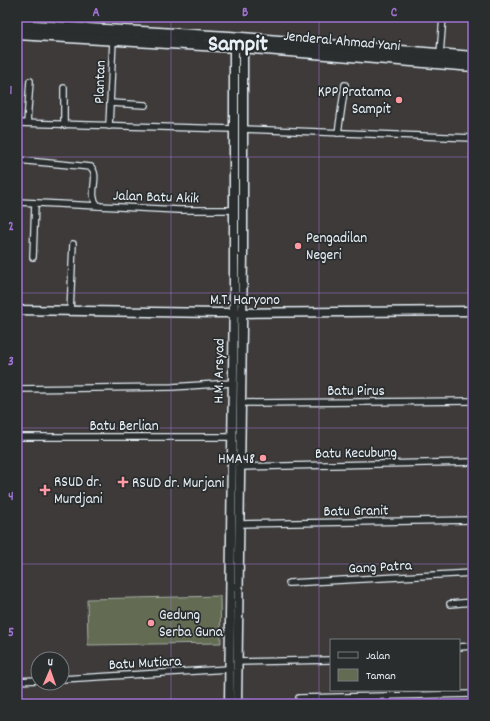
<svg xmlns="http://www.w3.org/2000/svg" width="490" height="721" font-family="Dekko,sans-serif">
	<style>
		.green { fill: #636c52; stroke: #a6aea5 }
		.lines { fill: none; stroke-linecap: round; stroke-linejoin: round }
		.street-casing { stroke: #e8f1f8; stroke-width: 8 }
		.secondary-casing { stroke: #e8f1f8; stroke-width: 11 }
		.highway-casing { stroke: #e8f1f8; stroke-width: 13 }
		.street { stroke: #2a2d2e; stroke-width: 5.5 }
		.secondary { stroke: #2a2d2e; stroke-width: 8 }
		.highway { stroke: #2a2d2e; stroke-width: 10 }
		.grid { fill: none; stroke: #a171d3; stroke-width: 1; stroke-opacity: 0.55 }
		.poi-dot { fill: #ff9aa2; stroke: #2a2d2e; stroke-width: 1.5 }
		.labels { text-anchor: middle; stroke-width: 3.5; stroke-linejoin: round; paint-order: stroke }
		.street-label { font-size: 15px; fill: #e8f1f8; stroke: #2a2d2e }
		.poi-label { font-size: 15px; fill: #e8f1f8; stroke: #2a2d2e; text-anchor: start }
		.town-label { font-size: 23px; font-weight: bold; fill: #e8f1f8; stroke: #2a2d2e }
		.neatline { fill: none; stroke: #a171d3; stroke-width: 1.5 }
		.grid-label { font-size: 13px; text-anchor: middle; font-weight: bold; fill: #a171d3 }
	</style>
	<rect width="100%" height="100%" fill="#3d3a39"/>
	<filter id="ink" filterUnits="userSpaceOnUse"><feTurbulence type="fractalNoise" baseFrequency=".025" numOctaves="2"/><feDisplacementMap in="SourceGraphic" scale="8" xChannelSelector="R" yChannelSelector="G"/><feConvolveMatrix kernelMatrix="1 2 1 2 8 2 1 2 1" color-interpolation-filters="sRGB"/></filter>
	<g filter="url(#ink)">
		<path class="green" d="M220 596 221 643 88 645 87 599Z"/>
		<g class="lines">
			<g class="street-casing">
				<g id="street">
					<path d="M440 54 443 17"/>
					<path d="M110 103 145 105"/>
					<path d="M17 123 233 129"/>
					<path d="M27 123 30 81"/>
					<path d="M64 125V88"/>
					<path d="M109 126 113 40"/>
					<path d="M243 129 473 138"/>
					<path d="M338 133 345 85"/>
					<path d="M17 160 91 167C101 177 86 196 99 206L179 210H234"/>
					<path d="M17 202 99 206"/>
					<path d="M33 257 35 203"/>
					<path d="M70 312 73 244"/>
					<path d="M17 389 172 387 232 383"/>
					<path d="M240 403 473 401"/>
					<path d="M17 437H232"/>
					<path d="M239 467 473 462"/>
					<path d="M239 524 473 520"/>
					<path d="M289 583 473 573"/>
					<path d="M450 604 473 602"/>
					<path d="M459 647 473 646"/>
					<path d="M237 662 331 660"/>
					<path d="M62 679 229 669"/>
					<path d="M17 681 38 680"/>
					<path d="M388 696V704"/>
					<path d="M299 698 473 694"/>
				</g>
			</g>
			<g class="secondary-casing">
				<g id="secondary">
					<path d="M17 310 218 313 473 311"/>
					<path d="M229 704 234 289V41"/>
					<path d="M237 704 243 252V43"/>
				</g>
			</g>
			<g class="highway-casing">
				<g id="highway">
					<path d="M17 25 229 37 473 57"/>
					<path d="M17 34 253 48 473 66"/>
				</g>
			</g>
			<use href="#street" class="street"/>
			<use href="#secondary" class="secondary"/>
			<use href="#highway" class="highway"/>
		</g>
	</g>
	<path class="grid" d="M171 17V704M319 17V704M17 157H473M17 293H473M17 428H473M17 564H473"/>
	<g class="poi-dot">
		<circle cx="399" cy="100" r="4"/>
		<circle cx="298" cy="246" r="4"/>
		<circle cx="263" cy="458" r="4"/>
		<path d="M121 476h4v4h4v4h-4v4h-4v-4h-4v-4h4z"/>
		<path d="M43 484h4v4h4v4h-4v4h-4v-4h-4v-4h4z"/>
		<circle cx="151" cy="623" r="4"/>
	</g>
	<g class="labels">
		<g class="street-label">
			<text transform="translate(342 40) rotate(5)" y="5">Jenderal Ahmad Yani</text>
			<text transform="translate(99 82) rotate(-88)" y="5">Plantan</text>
			<text transform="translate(156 196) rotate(2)" y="5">Jalan Batu Akik</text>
			<text x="245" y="304">M.T. Haryono</text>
			<text transform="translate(218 371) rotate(-89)" y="5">H.M. Arsyad</text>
			<text x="356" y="395">Batu Pirus</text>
			<text x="124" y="430">Batu Berlian</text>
			<text transform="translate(356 452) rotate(-1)" y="5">Batu Kecubung</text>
			<text transform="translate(356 510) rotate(-1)" y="5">Batu Granit</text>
			<text transform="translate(380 566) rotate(-3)" y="5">Gang Patra</text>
			<text transform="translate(145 662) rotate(-3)" y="5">Batu Mutiara</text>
		</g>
		<g class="poi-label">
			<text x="391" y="96" text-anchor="end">KPP Pratama<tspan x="391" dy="17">Sampit</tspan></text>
			<text x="306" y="242">Pengadilan<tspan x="306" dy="17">Negeri</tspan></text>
			<text x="255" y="463" text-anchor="end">HMA48</text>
			<text x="54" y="486">RSUD dr.<tspan x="54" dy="17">Murdjani</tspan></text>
			<text x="132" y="487">RSUD dr. Murjani</text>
			<text x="159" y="619">Gedung<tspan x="159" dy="17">Serba Guna</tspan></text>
		</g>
		<g class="town-label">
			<text x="238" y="50">Sampit</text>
		</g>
	</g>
	<rect width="490" height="721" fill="none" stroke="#2a2d2e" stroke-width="44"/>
	<rect x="330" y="639" width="130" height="52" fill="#2a2d2e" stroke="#767b7f"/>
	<rect x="338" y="652" width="20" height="6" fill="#2a2d2e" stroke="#767b7f"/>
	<text x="366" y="659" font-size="12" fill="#e8f1f8">Jalan</text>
	<rect x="338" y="669" width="20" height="12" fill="#636c52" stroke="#767b7f"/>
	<text x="366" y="679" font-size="12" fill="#e8f1f8">Taman</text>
	<g transform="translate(50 671) rotate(2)"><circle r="19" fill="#2a2d2e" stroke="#767b7f"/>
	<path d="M0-3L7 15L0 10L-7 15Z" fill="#ff9aa2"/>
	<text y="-6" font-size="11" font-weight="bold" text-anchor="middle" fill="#e8f1f8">U</text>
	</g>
	<rect x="22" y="22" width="446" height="677" class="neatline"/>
	<g class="grid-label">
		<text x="96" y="16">A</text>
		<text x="245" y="16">B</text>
		<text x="394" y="16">C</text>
		<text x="11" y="94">1</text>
		<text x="11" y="230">2</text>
		<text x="11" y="365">3</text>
		<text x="11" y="500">4</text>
		<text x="11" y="636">5</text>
	</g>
</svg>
